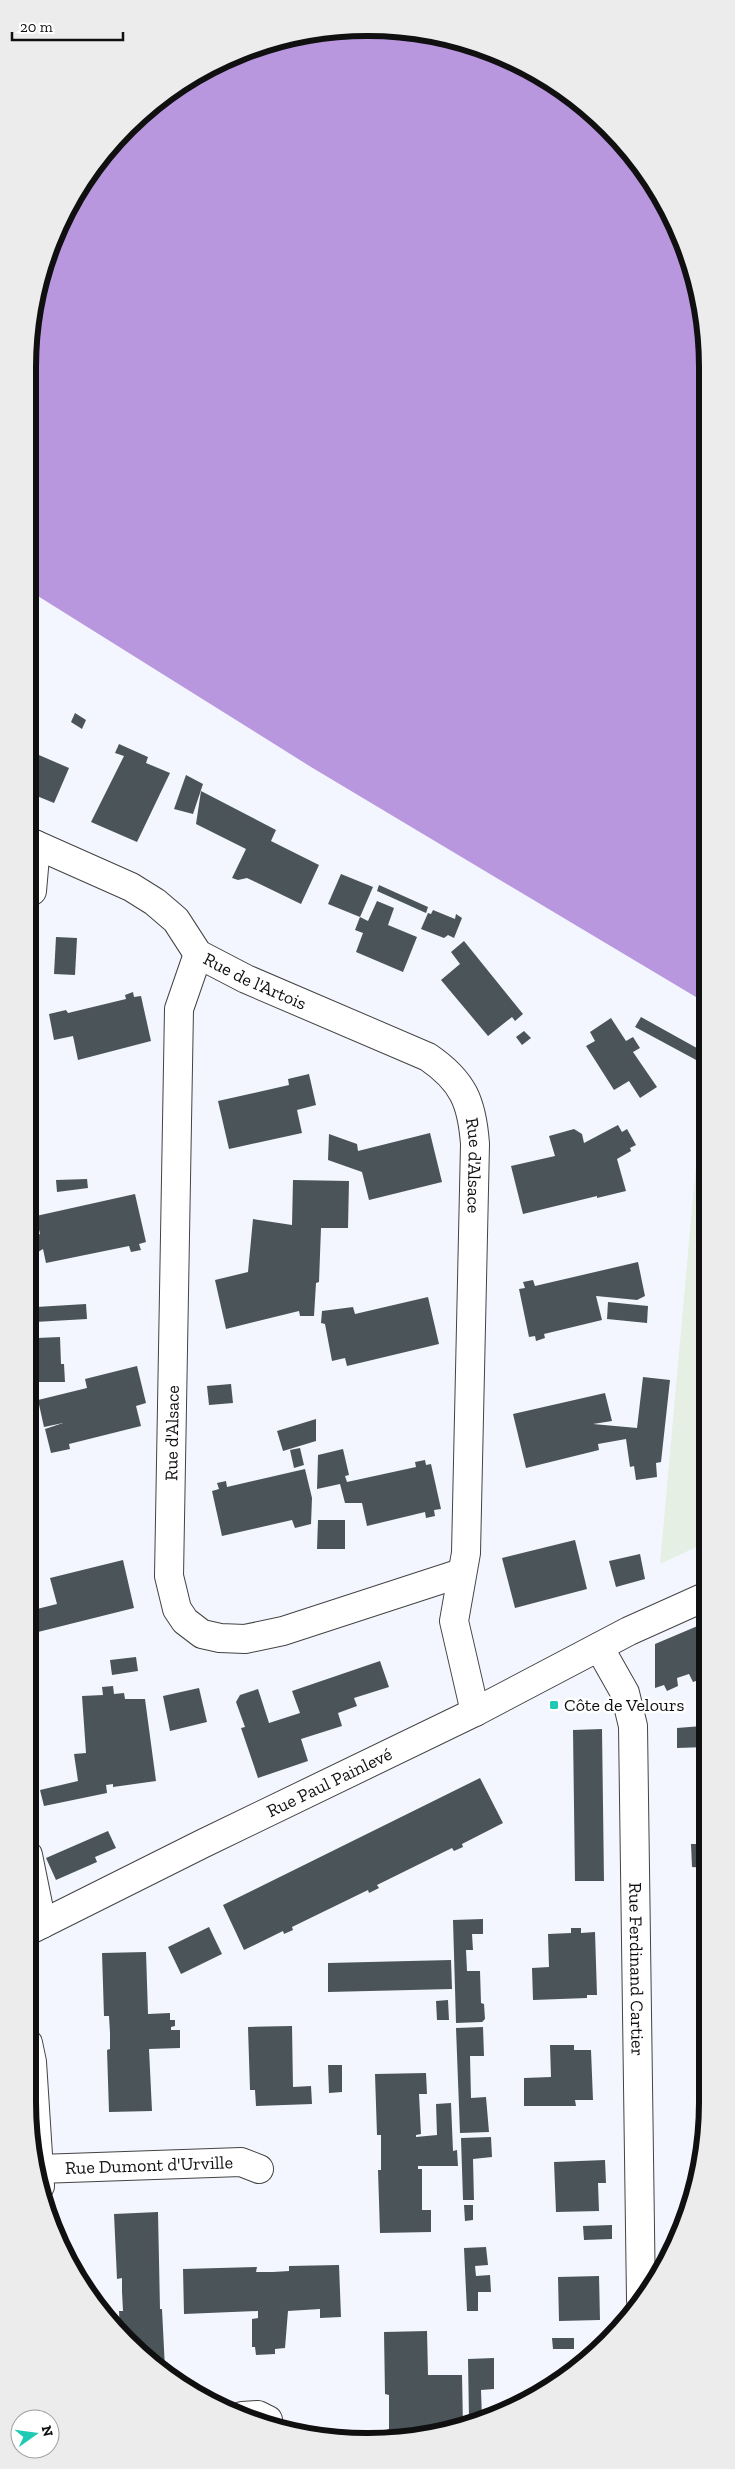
<svg xmlns="http://www.w3.org/2000/svg" width="735" height="2469" font-family="'Zilla Slab',serif">
	<style>
		.industrial { fill: #e6efe4 }
		.forest { fill: #b997df }
		.building { fill: #4b5559 }
		.lines { fill: none; stroke-linecap: round; stroke-linejoin: round }
		.minor-casing { stroke: #434343; stroke-width: 30 }
		.minor { stroke: #fff; stroke-width: 28 }
		.poi-dot { fill: #1ecab4; stroke: #fff; stroke-width: 2 }
		.labels { text-anchor: middle; stroke-width: 5; stroke-linejoin: round; paint-order: stroke }
		.street-label { font-size: 18px; fill: #101010; stroke: #fff }
		.poi-label { font-size: 18px; fill: #101010; stroke: #fff; text-anchor: start }
		.rim { fill: none; stroke: #101010; stroke-width: 6 }
	</style>
	<rect width="100%" height="100%" fill="#f3f6ff"/>
	<path class="industrial" d="M706 1053 707 1542 660 1564Z"/>
	<path class="forest" d="M367 28 434 34 518 63 608 127 673 217 705 323 706 1003 311 767 33 593C33 524 33 456 34 387 34 364 30 320 35 300 59 192 134 96 237 53 279 36 323 32 367 28Z"/>
	<g class="building">
		<path d="M75 713 86 720 82 729 71 722Z"/>
		<path d="M119 744 148 757 146 763 170 773 137 842 91 822 124 756 115 753Z"/>
		<path d="M32 752 69 768 54 803 32 794Z"/>
		<path d="M186 775 203 784 193 814 174 809Z"/>
		<path d="M201 791 276 830 271 841 319 865 301 904 247 878 238 880 232 878 246 849 196 824Z"/>
		<path d="M341 874 373 887 360 917 328 904Z"/>
		<path d="M379 885 428 907 426 913 377 891Z"/>
		<path d="M377 901 394 908 388 925 417 937 403 972 356 952 363 933 355 930 360 917 368 921Z"/>
		<path d="M433 910 455 919 456 914 462 918 454 938 448 935 444 938 421 929 428 913 431 914Z"/>
		<path d="M56 937 77 938 75 975 54 974Z"/>
		<path d="M464 941 523 1014 515 1021 512 1017 488 1036 441 980 460 964 451 952Z"/>
		<path d="M133 992 134 997 141 996 151 1041 78 1060 73 1036 54 1040 49 1014 66 1010 68 1013 126 999 125 995Z"/>
		<path d="M641 1017 704 1052 698 1061 635 1027Z"/>
		<path d="M611 1018 626 1041 633 1037 640 1048 633 1052 657 1087 640 1098 629 1081 614 1090 586 1046 595 1041 590 1032Z"/>
		<path d="M524 1031 531 1038 522 1045 516 1037Z"/>
		<path d="M309 1074 316 1105 297 1110 302 1133 229 1149 218 1101 289 1085 288 1079Z"/>
		<path d="M618 1125 622 1132 627 1129 636 1145 630 1148 631 1151 617 1159 626 1191 597 1198V1196L523 1214 511 1166 555 1156 549 1136 574 1129 582 1134 584 1143Z"/>
		<path d="M430 1133 442 1182 369 1200 362 1172 328 1160 329 1134 357 1144 358 1151Z"/>
		<path d="M87 1179 88 1188 57 1192 56 1180Z"/>
		<path d="M293 1180 349 1181 348 1228H321L319 1282 316 1283 314 1316H300L299 1311 226 1329 215 1280 248 1272 253 1219 292 1225Z"/>
		<path d="M135 1194 146 1242 139 1244 141 1250 131 1252 129 1246 46 1263 43 1249 38 1252 33 1248V1237L40 1234 36 1216Z"/>
		<path d="M638 1262 645 1296 637 1300 596 1296 602 1320 544 1334 545 1338 536 1341 535 1336 529 1337 519 1289 525 1288 523 1282 533 1280 535 1286Z"/>
		<path d="M428 1297 439 1344 347 1366 345 1358 332 1361 325 1324 321 1323 322 1311 353 1307 355 1314Z"/>
		<path d="M608 1302 648 1306 647 1323 607 1319Z"/>
		<path d="M86 1304 87 1319 35 1322 36 1307Z"/>
		<path d="M60 1337 61 1364H64L65 1382H37V1338Z"/>
		<path d="M137 1366 146 1403 136 1406 141 1426 69 1444 70 1449 51 1453 45 1429 63 1423 44 1427 38 1400 87 1388 85 1379Z"/>
		<path d="M643 1377 670 1380 661 1462 656 1463 657 1477 636 1480 634 1466 630 1467 626 1439 598 1444 599 1450 526 1468 513 1414 605 1393 612 1421 593 1424 637 1428Z"/>
		<path d="M231 1384 233 1403 209 1405 207 1386Z"/>
		<path d="M316 1419V1441L283 1451 277 1431Z"/>
		<path d="M300 1448 304 1465 294 1468 290 1450Z"/>
		<path d="M343 1449 349 1475 345 1476 347 1482 416 1467 415 1462 425 1460 426 1465 431 1464 441 1509 434 1510 435 1516 426 1518 425 1512 367 1526 362 1503H345L340 1484 317 1489 318 1455Z"/>
		<path d="M305 1469 312 1498 311 1524 295 1528 292 1520 222 1536 212 1491 219 1489 217 1483 226 1481 227 1487Z"/>
		<path d="M318 1520H345V1549H317Z"/>
		<path d="M575 1540 587 1589 515 1608 502 1558Z"/>
		<path d="M640 1554 645 1579 616 1587 609 1561Z"/>
		<path d="M123 1560 134 1608 34 1633 29 1611 57 1604 50 1578Z"/>
		<path d="M707 1622V1677L693 1682 689 1674 677 1678 678 1686 667 1691 664 1685 655 1688V1644Z"/>
		<path d="M136 1657 138 1671 112 1675 110 1660Z"/>
		<path d="M380 1661 389 1687 354 1698 357 1706 338 1713 342 1726 301 1739 308 1761 258 1778 241 1728 245 1727 236 1702 240 1695 258 1689 269 1723 300 1713 292 1691Z"/>
		<path d="M113 1686 114 1694 124 1693 125 1699H145L156 1781 113 1787V1784L106 1785 107 1793 44 1806 40 1790 78 1781 74 1754 86 1753 82 1696 103 1695 102 1687Z"/>
		<path d="M199 1688 207 1722 170 1731 163 1696Z"/>
		<path d="M702 1726 704 1732H707V1747L677 1748V1728Z"/>
		<path d="M602 1729 604 1881H575L573 1730Z"/>
		<path d="M480 1778 503 1823 462 1844 463 1847 454 1851 452 1848 377 1885 379 1888 369 1893 368 1890 292 1927 293 1930 284 1934 283 1931 244 1950 223 1905Z"/>
		<path d="M108 1831 116 1848 95 1857 97 1862 56 1880 46 1858Z"/>
		<path d="M691 1844H707V1868L692 1867Z"/>
		<path d="M483 1919V1934H472L473 1950H466L467 1971H480L481 2003 484 2004 485 2019 482 2022 456 2023 453 1920Z"/>
		<path d="M209 1927 222 1954 181 1974 168 1947Z"/>
		<path d="M571 1928H581V1933L595 1932 597 1995H587V1998L533 2000 532 1968 549 1967 548 1934 571 1933Z"/>
		<path d="M146 1952 148 2014 170 2013V2020H175V2026L171 2027V2030H180V2048L149 2049 152 2111 109 2112 107 2050 110 2049V2033L109 2016H104L102 1953Z"/>
		<path d="M451 1960 452 1989 328 1992V1963Z"/>
		<path d="M448 2000 449 2020H437L436 2001Z"/>
		<path d="M292 2026 293 2087 311 2086 312 2104 256 2106 255 2090H250L248 2027Z"/>
		<path d="M483 2027 484 2056H470L471 2098 486 2097 489 2132 460 2133 456 2028Z"/>
		<path d="M550 2045H574V2050H591L593 2100H575L576 2106H524V2078L551 2077Z"/>
		<path d="M328 2065H342V2092L329 2093Z"/>
		<path d="M426 2073 427 2094H419L421 2134 416 2135V2137L437 2135 436 2104 451 2103 453 2151 457 2150 458 2166H418V2169H422V2210H431V2232L380 2233 378 2170H381V2135H377L375 2074Z"/>
		<path d="M491 2137 492 2157 473 2159 474 2200H463L461 2138Z"/>
		<path d="M605 2160 606 2183H598L599 2211 556 2212 554 2162Z"/>
		<path d="M464 2205H473V2220L465 2221Z"/>
		<path d="M158 2212 160 2309H162L165 2369 159 2370 120 2333 119 2311H123L122 2292V2278L117 2279 114 2214Z"/>
		<path d="M612 2225V2239L584 2240 583 2226Z"/>
		<path d="M486 2247 488 2265 475 2266 476 2276 490 2275 491 2292H478V2311H467L464 2248Z"/>
		<path d="M339 2265 341 2317 320 2318V2309L288 2311 285 2348 275 2349V2354L256 2355 255 2347H252V2319L258 2318V2311L184 2314 183 2269 257 2267 256 2272H273L289 2271V2266Z"/>
		<path d="M599 2276 600 2320 559 2321 558 2277Z"/>
		<path d="M427 2331 428 2375H462L463 2427 456 2430 387 2437V2430L389 2429V2395L385 2394 384 2332Z"/>
		<path d="M552 2338H574V2349H553Z"/>
		<path d="M494 2358V2389L481 2390 482 2419H469L468 2359Z"/>
		<path d="M537 2383H556L537 2394Z"/>
	</g>
	<g class="lines">
		<g class="minor-casing">
			<g id="minor">
				<path id="s1" d="M32 843 131 887 155 902 176 920 198 954 246 979 428 1057C463 1081 472 1102 475 1144L466 1553 454 1621 475 1712"/>
				<path d="M32 891 36 845"/>
				<path d="M198 954 179 1009 169 1576 177 1609 185 1621 202 1634 220 1638 245 1639 283 1631 461 1573"/>
				<path id="s2" d="M599 1647 625 1693 633 1726 641 2300"/>
				<path d="M28 1855 42 1924"/>
				<path id="s3" d="M28 1931 202 1844 475 1712 629 1631 707 1596"/>
				<path d="M28 2043 32 2062 40 2186"/>
				<path id="s4" d="M39 2169 241 2162 259 2169"/>
				<path d="M242 2416 258 2415 268 2420"/>
			</g>
		</g>
		<use href="#minor" class="minor"/>
	</g>
	<rect class="poi-dot" x="549" y="1700" width="10" height="10" rx="2.5"/>
	<g class="labels">
		<g class="street-label">
			<text dy="6" stroke="none"><textPath href="#s1" startOffset="268">Rue de l'Artois</textPath></text>
			<text dy="6" stroke="none"><textPath href="#s1" startOffset="582">Rue d'Alsace</textPath></text>
			<text transform="translate(172 1433) rotate(-89)" y="6">Rue d'Alsace</text>
			<text dy="6" stroke="none"><textPath href="#s3" startOffset="336">Rue Paul Painlevé</textPath></text>
			<text dy="6" stroke="none"><textPath href="#s2" startOffset="330">Rue Ferdinand Cartier</textPath></text>
			<text dy="6" stroke="none"><textPath href="#s4" startOffset="110">Rue Dumont d'Urville</textPath></text>
		</g>
		<g class="poi-label">
			<text x="564" y="1711">Côte de Velours</text>
		</g>
	</g>
	<path d="M0 0H735V2469H0ZM367 36H368A331 331 0 0 1 699 367V2102A331 331 0 0 1 368 2433H367A331 331 0 0 1 36 2102V367A331 331 0 0 1 367 36Z" fill="#ececec" fill-rule="evenodd"/>
	<path class="rim" d="M367 36H368A331 331 0 0 1 699 367V2102A331 331 0 0 1 368 2433H367A331 331 0 0 1 36 2102V367A331 331 0 0 1 367 36Z"/>
	<g transform="translate(35 2434) rotate(76)"><circle r="24" fill="#ffffff" stroke="#9f9f9f"/>
	<path d="M0-4L9 19L0 12L-9 19Z" fill="#1ecab4"/>
	<text y="-8" font-size="14" font-weight="bold" text-anchor="middle" fill="#101010">N</text>
	</g>
	<path d="M12 32v8h111v-8" fill="none" stroke="#101010" stroke-width="2.5"/>
	<text x="20" y="32" font-size="15" fill="#101010" stroke="#ffffff" stroke-width="4" paint-order="stroke">20 m</text>
</svg>
